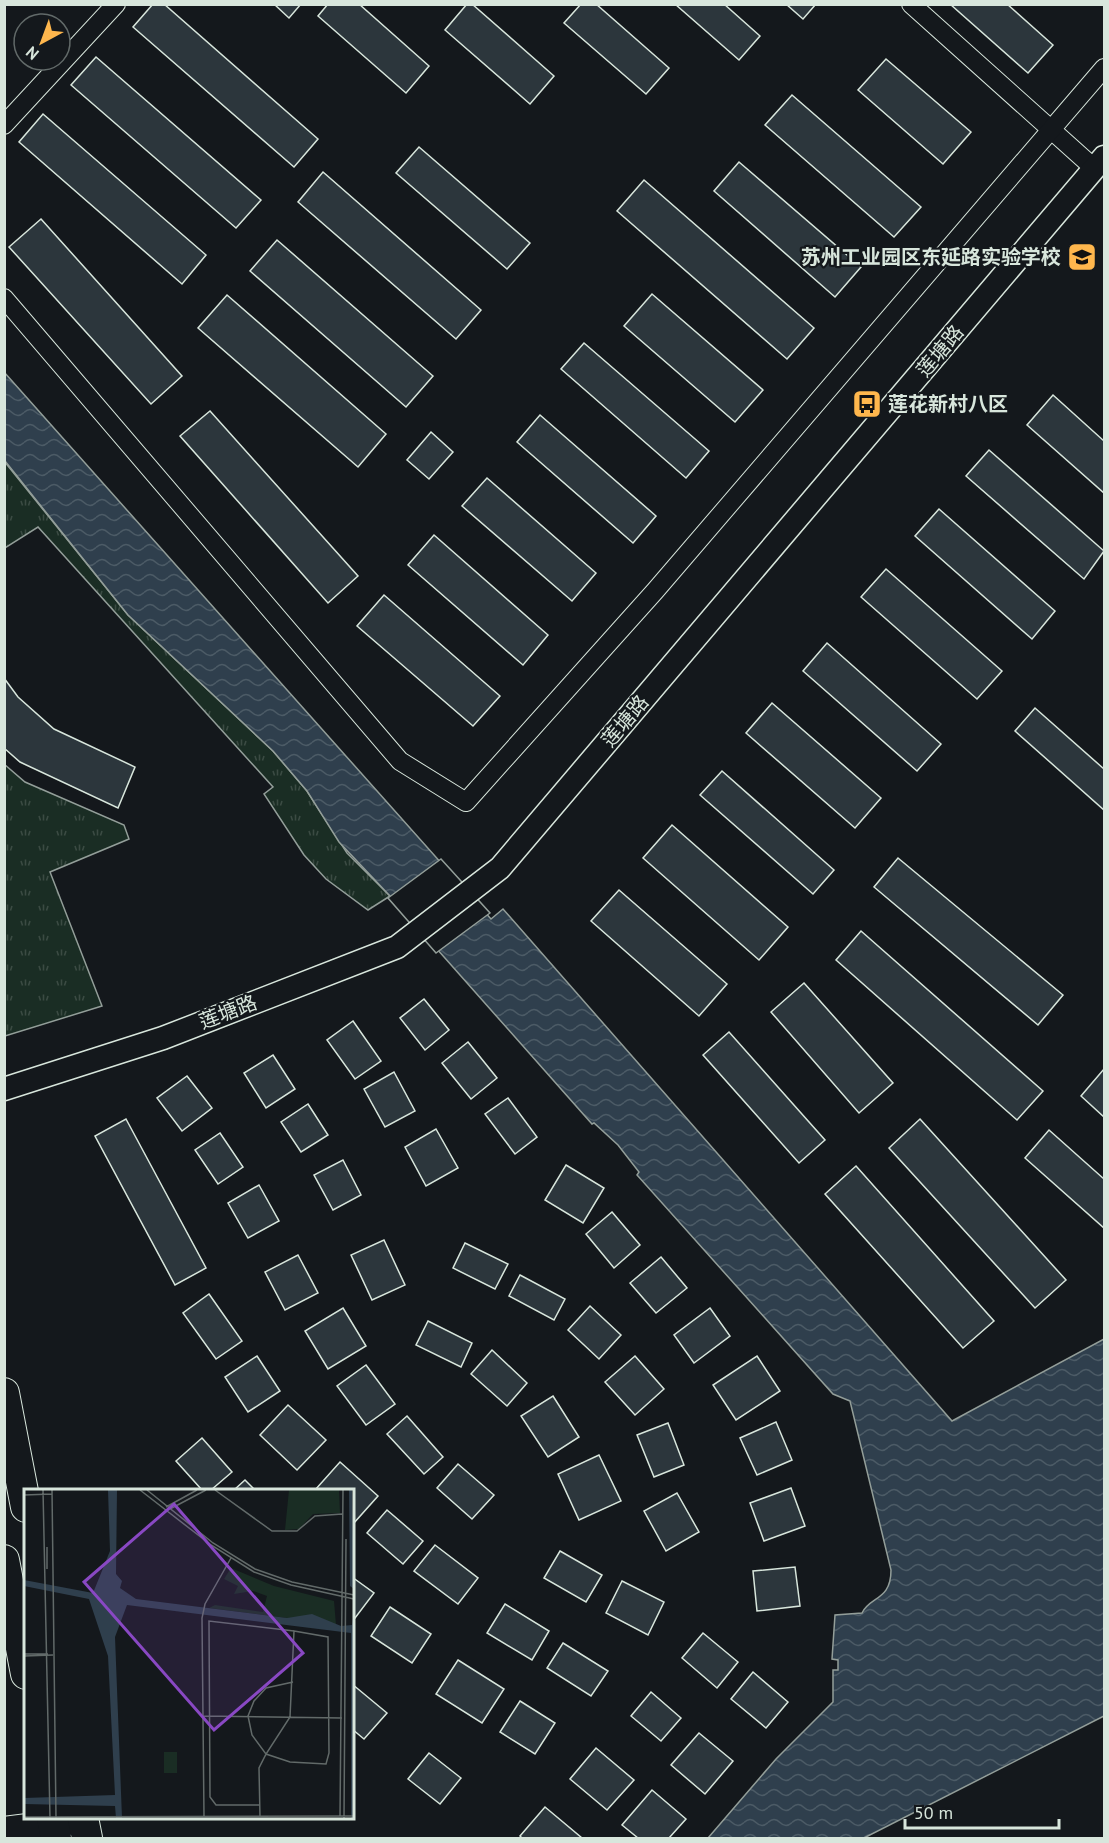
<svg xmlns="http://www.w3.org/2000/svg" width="1109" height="1843" font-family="'PT Sans','Noto Sans SC',sans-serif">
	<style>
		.grass { fill: url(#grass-tufts); stroke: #939e99; stroke-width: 1.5 }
		.water { fill: url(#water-waves); stroke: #939e99; stroke-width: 1.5 }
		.pier { fill: #14181c; stroke: #939e99; stroke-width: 1.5 }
		.building { fill: #2c363c; stroke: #d8e6dc; stroke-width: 1.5 }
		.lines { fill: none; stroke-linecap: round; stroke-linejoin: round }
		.minor-casing { stroke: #d8e6dc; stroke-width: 20 }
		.tertiary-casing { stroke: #d8e6dc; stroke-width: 25 }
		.secondary-casing { stroke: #d8e6dc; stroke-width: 28 }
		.primary-casing { stroke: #d8e6dc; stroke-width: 32 }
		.minor { stroke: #14181c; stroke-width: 18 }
		.tertiary { stroke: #14181c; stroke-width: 22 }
		.secondary { stroke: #14181c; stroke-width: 26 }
		.primary { stroke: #14181c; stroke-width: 30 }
		.labels { text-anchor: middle; stroke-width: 4.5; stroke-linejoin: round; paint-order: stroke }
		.poi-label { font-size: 20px; font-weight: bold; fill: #d8e6dc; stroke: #14181c; text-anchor: end }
		.street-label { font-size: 20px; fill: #d8e6dc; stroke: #14181c }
		.inset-road { fill: none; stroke: #626a69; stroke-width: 1.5 }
		.view { fill: #8948c3; fill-opacity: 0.15; stroke: #8948c3; stroke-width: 3 }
		.inset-edge { fill: none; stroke: #d8e6dc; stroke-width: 3 }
	</style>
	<defs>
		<pattern id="grass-tufts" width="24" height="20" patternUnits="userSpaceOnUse" patternTransform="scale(1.5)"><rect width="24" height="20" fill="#1a2d24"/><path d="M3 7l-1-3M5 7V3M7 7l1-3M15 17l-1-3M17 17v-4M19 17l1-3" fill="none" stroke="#3b4b43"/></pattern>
		<pattern id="water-waves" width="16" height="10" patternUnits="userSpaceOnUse" patternTransform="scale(1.5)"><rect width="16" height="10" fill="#2f3f4d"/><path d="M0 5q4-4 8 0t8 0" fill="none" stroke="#4c5b66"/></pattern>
	</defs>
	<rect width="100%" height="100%" fill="#14181c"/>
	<g class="grass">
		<path d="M4 461 128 615 273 751 307 791 347 853 390 896 368 910 326 879 304 855 264 794 273 787 38 527 5 548Z"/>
		<path d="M4 764 25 782 124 825 129 839 50 872 102 1006 5 1036Z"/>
	</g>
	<path class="water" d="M4 372 491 919 503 909 952 1421 1104 1339V1716L864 1838H708L776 1759 833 1702V1670H838V1660L832 1659 835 1615 862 1613C870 1596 891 1601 891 1570L850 1401 833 1394 637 1175 639 1172 618 1145 594 1123 592 1124 390 896 339 842 307 791 273 751 128 615 5 461Z"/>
	<path class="pier" d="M441 859 490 913 436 953 388 898Z"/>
	<g class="building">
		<path d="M153 4H164L318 139 294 167 133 27Z"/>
		<path d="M274 4H301L289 18Z"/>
		<path d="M328 4H359L429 66 406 93 318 16Z"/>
		<path d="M467 4H472L554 76 530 104 445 30Z"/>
		<path d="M581 4H596L669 68 646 94 564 23Z"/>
		<path d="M675 4H724L760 36 739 60Z"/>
		<path d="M786 4H816L803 19Z"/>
		<path d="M950 4H1007L1053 45 1028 73Z"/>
		<path d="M96 57 261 200 236 228 71 85Z"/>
		<path d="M886 59 971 132 943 164 858 90Z"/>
		<path d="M792 95 921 207 894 237 765 125Z"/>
		<path d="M43 114 206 255 182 284 19 142Z"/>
		<path d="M419 147 530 243 507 269 396 173Z"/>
		<path d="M739 162 861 267 835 297 714 191Z"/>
		<path d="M323 172 481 310 456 339 298 202Z"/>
		<path d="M644 180 814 328 787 359 617 211Z"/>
		<path d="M41 219 182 376 151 404 9 247Z"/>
		<path d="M277 240 433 376 406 407 250 271Z"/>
		<path d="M652 294 763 390 735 422 624 326Z"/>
		<path d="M227 295 386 434 358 467 198 328Z"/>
		<path d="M584 343 709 451 686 478 561 369Z"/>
		<path d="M1053 395 1104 441V493L1027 425Z"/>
		<path d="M210 411 358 576 328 603 180 436Z"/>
		<path d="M540 415 656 516 633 543 517 442Z"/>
		<path d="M431 432 453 452 429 479 407 460Z"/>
		<path d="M989 450 1104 551 1084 579 966 476Z"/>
		<path d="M487 478 596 573 572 601 462 506Z"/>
		<path d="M939 509 1055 611 1032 639 915 536Z"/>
		<path d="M434 535 548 635 523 665 408 565Z"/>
		<path d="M886 569 1002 671 977 699 861 597Z"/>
		<path d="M384 595 500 696 473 726 357 626Z"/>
		<path d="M827 643 941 744 917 771 803 671Z"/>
		<path d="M4 678 18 697 54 729 135 767 118 808 20 762 4 748Z"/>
		<path d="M772 703 881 798 855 828 746 733Z"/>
		<path d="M1035 708 1104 769V810L1015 731Z"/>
		<path d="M722 771 834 870 813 894 700 795Z"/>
		<path d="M672 825 788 927 759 960 643 858Z"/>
		<path d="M898 858 1063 995 1038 1025 874 887Z"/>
		<path d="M619 890 727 984 699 1016 591 921Z"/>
		<path d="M861 931 1043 1091 1017 1120 836 960Z"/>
		<path d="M804 983 893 1083 859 1113 771 1012Z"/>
		<path d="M424 999 449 1030 425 1050 400 1018Z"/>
		<path d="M353 1021 381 1061 355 1079 327 1040Z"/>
		<path d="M729 1032 825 1140 799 1163 703 1055Z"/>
		<path d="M468 1042 497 1078 471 1099 442 1063Z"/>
		<path d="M273 1055 295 1089 266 1108 244 1073Z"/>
		<path d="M1104 1069V1117L1081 1096Z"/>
		<path d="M394 1072 415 1111 385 1127 364 1089Z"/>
		<path d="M187 1076 212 1108 182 1131 157 1098Z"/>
		<path d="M508 1098 537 1137 515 1154 485 1114Z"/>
		<path d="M308 1104 328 1135 301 1152 281 1122Z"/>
		<path d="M126 1119 206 1268 175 1285 95 1136Z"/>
		<path d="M920 1119 1066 1280 1035 1308 889 1148Z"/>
		<path d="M436 1129 458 1168 426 1186 405 1147Z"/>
		<path d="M1049 1130 1104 1179V1228L1025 1158Z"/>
		<path d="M220 1133 243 1167 218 1184 195 1150Z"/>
		<path d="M343 1160 361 1195 333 1210 314 1175Z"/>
		<path d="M566 1165 604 1188 583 1223 545 1200Z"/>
		<path d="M856 1166 994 1321 963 1348 825 1194Z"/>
		<path d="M259 1185 279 1221 248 1238 228 1203Z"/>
		<path d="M612 1212 640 1245 614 1268 586 1234Z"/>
		<path d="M384 1240 405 1285 372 1300 351 1255Z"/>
		<path d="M465 1243 508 1264 495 1289 453 1268Z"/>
		<path d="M298 1255 318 1293 285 1310 265 1272Z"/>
		<path d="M661 1257 687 1288 656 1313 630 1283Z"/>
		<path d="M520 1275 565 1299 554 1320 509 1296Z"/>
		<path d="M209 1294 242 1341 216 1359 183 1313Z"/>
		<path d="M590 1306 621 1335 599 1359 568 1330Z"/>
		<path d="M343 1308 366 1346 328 1369 305 1331Z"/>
		<path d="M710 1308 730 1336 694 1363 674 1335Z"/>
		<path d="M428 1321 472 1343 461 1367 416 1345Z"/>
		<path d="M492 1350 527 1383 507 1406 471 1374Z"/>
		<path d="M257 1356 280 1391 248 1412 225 1377Z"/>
		<path d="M635 1356 664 1389 635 1415 605 1382Z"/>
		<path d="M757 1356 780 1391 736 1420 713 1385Z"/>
		<path d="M366 1365 395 1404 366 1425 337 1386Z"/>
		<path d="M553 1396 579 1437 548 1457 521 1416Z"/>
		<path d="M288 1405 326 1440 297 1470 260 1435Z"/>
		<path d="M407 1416 443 1457 424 1474 387 1434Z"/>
		<path d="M776 1422 792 1460 757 1475 740 1438Z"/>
		<path d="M668 1423 684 1465 654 1477 637 1435Z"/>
		<path d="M202 1438 232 1472 211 1490H202L176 1461Z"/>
		<path d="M599 1455 621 1501 579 1520 558 1474Z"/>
		<path d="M340 1462 378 1496 353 1524 352 1490H315Z"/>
		<path d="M458 1464 494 1495 472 1519 437 1488Z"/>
		<path d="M245 1480 255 1490H234Z"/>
		<path d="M791 1488 805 1526 764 1541 750 1503Z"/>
		<path d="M677 1493 699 1532 666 1551 644 1511Z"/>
		<path d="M387 1510 423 1541 403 1564 367 1533Z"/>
		<path d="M435 1545 478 1578 458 1604 414 1571Z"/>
		<path d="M560 1551 602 1575 586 1602 544 1578Z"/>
		<path d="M795 1567 800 1606 757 1611 753 1571Z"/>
		<path d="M352 1577 374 1593 352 1622Z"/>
		<path d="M622 1581 664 1602 648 1635 606 1613Z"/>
		<path d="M505 1604 549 1631 532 1660 487 1633Z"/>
		<path d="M390 1607 431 1634 412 1663 371 1636Z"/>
		<path d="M703 1633 738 1662 717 1688 682 1658Z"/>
		<path d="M563 1643 608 1671 591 1696 547 1668Z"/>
		<path d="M458 1660 504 1689 482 1723 436 1694Z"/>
		<path d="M753 1672 788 1702 766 1728 731 1699Z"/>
		<path d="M352 1684 387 1713 364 1739 352 1729Z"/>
		<path d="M651 1692 681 1718 661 1741 631 1716Z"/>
		<path d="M520 1701 555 1723 535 1754 500 1732Z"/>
		<path d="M699 1733 733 1761 705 1794 671 1765Z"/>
		<path d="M596 1748 634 1780 607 1810 570 1779Z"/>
		<path d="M429 1753 461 1778 440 1804 408 1779Z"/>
		<path d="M652 1790 686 1819 669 1838H638L622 1825Z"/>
		<path d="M545 1807 582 1838H522L520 1836Z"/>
	</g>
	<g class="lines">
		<g class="minor-casing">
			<g id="minor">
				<path d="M911 4 1095 169"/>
				<path d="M4 125 116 4"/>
				<path d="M4 298 400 761 466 802 655 591 1104 68"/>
			</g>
		</g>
		<g class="tertiary-casing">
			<path id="tertiary" d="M4 1089 163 1038 397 947 500 868 1104 157"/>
		</g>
		<g class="secondary-casing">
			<path id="secondary" d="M4 1830 83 1820"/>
		</g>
		<g class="primary-casing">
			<g id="primary">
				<path d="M4 1393 26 1507"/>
				<path d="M4 1560 26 1674"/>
				<path d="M52 1818 56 1838"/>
				<path d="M83 1818 87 1838"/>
			</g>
		</g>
		<use href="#minor" class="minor"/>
		<use href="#tertiary" class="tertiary"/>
		<use href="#secondary" class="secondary"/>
		<use href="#primary" class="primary"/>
	</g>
	<defs>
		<g id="school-square" transform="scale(1.5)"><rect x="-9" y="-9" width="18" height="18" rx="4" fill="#ffb74d" stroke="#14181c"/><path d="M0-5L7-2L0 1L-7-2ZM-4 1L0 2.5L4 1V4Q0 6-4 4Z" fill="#111"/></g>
		<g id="bus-square" transform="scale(1.5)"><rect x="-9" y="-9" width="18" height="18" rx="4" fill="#ffb74d" stroke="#14181c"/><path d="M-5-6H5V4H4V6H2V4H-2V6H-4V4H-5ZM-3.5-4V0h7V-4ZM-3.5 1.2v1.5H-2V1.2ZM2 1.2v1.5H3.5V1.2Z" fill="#111"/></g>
	</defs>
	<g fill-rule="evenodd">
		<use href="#school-square" x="1082" y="257"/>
		<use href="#bus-square" x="867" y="404"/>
	</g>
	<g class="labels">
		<g class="poi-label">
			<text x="1061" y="264">苏州工业园区东延路实验学校</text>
			<text x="888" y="411" text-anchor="start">莲花新村八区</text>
		</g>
		<g class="street-label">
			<text transform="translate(940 351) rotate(-50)" y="7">莲塘路</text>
			<text transform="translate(625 721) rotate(-50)" y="7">莲塘路</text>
			<text transform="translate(228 1012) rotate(-21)" y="7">莲塘路</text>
		</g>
	</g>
	<g transform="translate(24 1489)">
		<rect width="330" height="330" fill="#14181c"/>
		<path d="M265 1H315L316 24 289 25 275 40 261 41ZM207 79 250 97 310 112 312 136 291 128 263 129 185 119 191 116 239 123 243 107 229 102 210 105 214 97 200 90Z" fill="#1a2d24"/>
		<path d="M140 263H153V284H140Z" fill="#1a2d24"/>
		<path d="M84 1H93L92 85 98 92 96 99 112 110 263 129 288 125 317 137 328 136 330 122V329H327V144L103 116 91 148 98 329H92L91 317 0 315V309L91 306 84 167 65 110 0 97V91L69 104 86 62ZM325 1H328L330 100 326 97Z" fill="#2f3f4d"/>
		<path class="inset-road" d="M19 1 26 329M28 1 32 329M116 1 187 56 230 83 267 96 330 110M123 1 189 54 231 80 268 93 330 106M191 1 248 42H273L291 27 318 25M0 6 28 5M142 18 173 1M146 20 182 1M23 58V80M270 142 304 148 305 264 302 275 266 273 242 265 266 228ZM0 165H24M0 167 29 166M179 227 318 229M236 316H192L186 308 185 132 270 142M0 328 330 327M180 328 178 129 181 115 207 69M236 328 235 279 242 265 228 246 224 227 230 212 242 199 269 193M316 328 319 1M320 329 322 50"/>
		<path class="view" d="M150 15 279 164 190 241 60 93Z"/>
		<rect width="330" height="330" class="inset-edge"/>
	</g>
	<rect width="1109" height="1843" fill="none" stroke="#d8e6dc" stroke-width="12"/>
	<g transform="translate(42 42) rotate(221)"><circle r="28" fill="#14181c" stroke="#626a69" stroke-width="1.5"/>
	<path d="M0-4.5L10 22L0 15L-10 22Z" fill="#ffb74d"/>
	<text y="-9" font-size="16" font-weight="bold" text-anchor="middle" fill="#d8e6dc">N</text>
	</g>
	<path d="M905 1819v9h154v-9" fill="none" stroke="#d8e6dc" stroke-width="3"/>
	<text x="914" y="1819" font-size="18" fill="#d8e6dc" stroke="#14181c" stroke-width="4.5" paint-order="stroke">50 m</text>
</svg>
